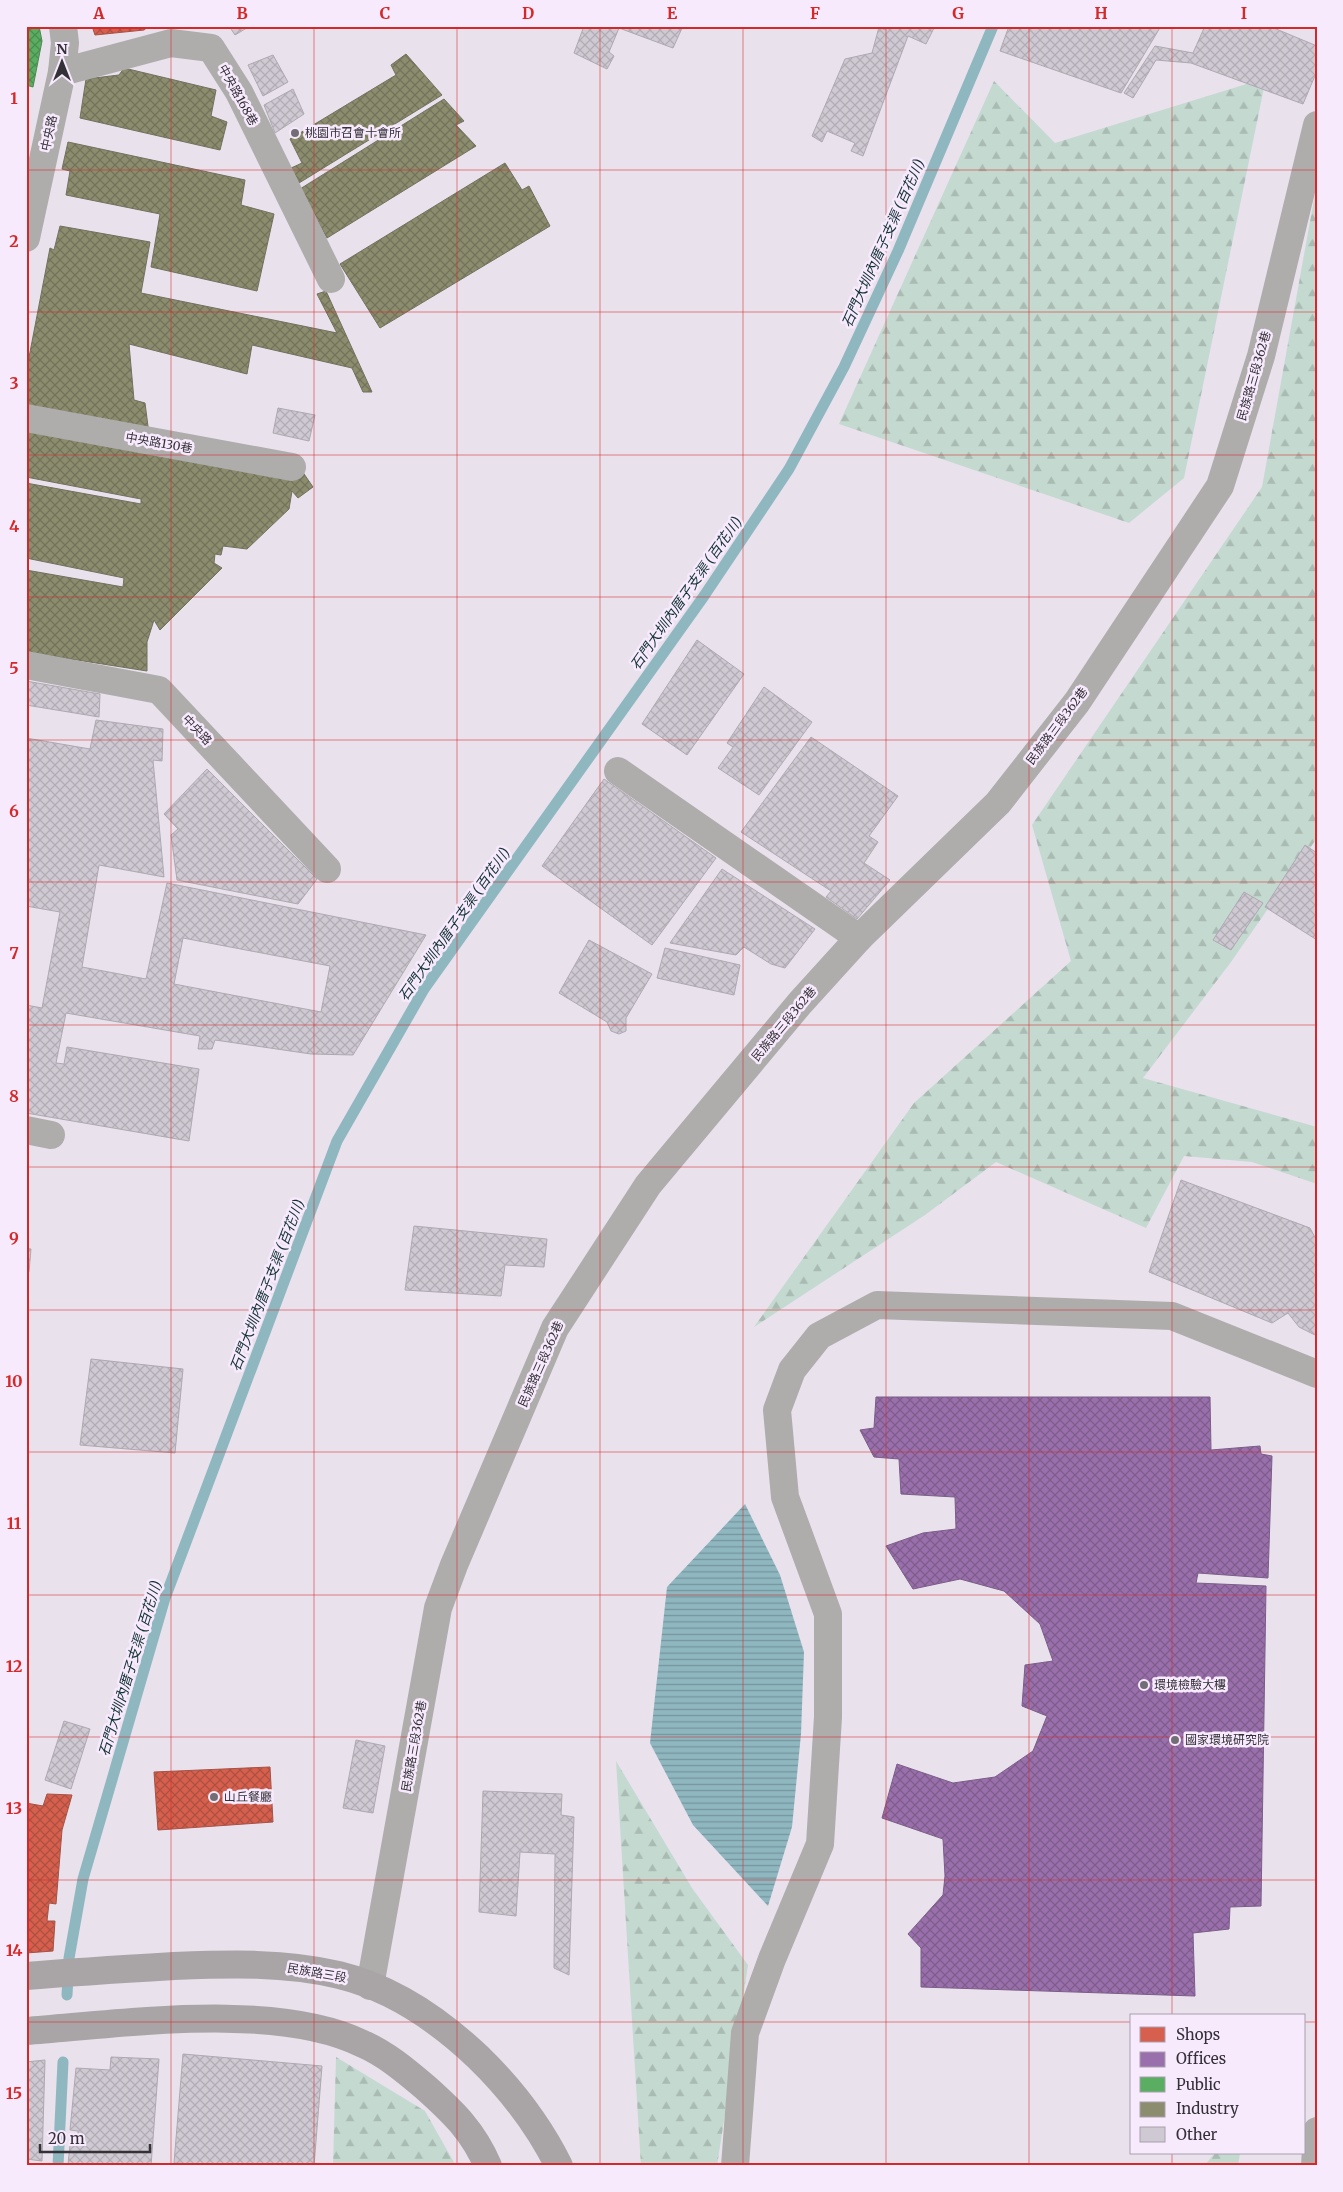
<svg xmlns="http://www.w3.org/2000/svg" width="1343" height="2192" font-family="Merriweather,'Noto Sans TC',serif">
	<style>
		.forest { fill: url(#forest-firs) }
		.water { fill: url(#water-rules) }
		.shops { fill: url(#shops-cross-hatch); stroke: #a55246 }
		.offices { fill: url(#offices-cross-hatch); stroke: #7b5d88 }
		.public { fill: url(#public-cross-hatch); stroke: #4f8854 }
		.industry { fill: url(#industry-cross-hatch); stroke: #72705e }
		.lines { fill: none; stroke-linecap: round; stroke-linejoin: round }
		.stream { stroke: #8fb7c0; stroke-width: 11 }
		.building { fill: url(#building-cross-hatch); stroke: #aea9b1; fill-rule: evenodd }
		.path { stroke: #aeabad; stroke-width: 3; stroke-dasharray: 2.5 2.5; stroke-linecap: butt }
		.minor { stroke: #afacac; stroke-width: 28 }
		.major { stroke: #a9a5a6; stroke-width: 28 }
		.grid { fill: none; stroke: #d62828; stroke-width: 1; stroke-opacity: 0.55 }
		.poi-dot { fill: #736e76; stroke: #f7eafd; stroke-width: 2 }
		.labels { text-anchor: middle; stroke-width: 5; stroke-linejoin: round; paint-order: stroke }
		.street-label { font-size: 12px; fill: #343037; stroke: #f7eafd }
		.poi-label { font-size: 12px; fill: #343037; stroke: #f7eafd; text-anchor: start }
		.water-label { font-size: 14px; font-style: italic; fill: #123235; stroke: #f7eafd }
		.neatline { fill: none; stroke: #d62828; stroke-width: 2 }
		.grid-label { font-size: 16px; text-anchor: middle; font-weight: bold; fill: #d62828 }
	</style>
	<defs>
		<pattern id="forest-firs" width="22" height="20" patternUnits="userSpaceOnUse" patternTransform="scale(1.25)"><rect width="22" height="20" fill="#c4dad0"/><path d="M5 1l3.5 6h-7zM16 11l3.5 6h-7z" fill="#a9bbb3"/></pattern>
		<pattern id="water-rules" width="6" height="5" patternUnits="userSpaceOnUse" patternTransform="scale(1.25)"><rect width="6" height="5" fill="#8fb7c0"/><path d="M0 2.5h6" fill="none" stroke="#76959d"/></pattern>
		<pattern id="shops-cross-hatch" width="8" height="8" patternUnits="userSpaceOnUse" patternTransform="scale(1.25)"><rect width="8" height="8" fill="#d6604d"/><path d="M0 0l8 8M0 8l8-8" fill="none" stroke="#ae5041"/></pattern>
		<pattern id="offices-cross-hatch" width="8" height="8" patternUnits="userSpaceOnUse" patternTransform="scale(1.25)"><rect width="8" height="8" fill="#9970ab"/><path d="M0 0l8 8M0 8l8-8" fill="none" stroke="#7e5c8c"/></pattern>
		<pattern id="public-cross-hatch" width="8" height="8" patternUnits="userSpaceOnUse" patternTransform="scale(1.25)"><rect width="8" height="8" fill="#5aae61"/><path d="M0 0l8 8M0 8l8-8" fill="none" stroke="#4b8e51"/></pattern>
		<pattern id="industry-cross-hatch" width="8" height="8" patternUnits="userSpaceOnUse" patternTransform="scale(1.25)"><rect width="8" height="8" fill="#8c8c6e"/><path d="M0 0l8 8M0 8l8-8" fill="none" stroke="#73735b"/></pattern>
		<pattern id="building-cross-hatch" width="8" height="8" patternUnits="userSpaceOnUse" patternTransform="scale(1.25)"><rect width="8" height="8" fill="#cec9d2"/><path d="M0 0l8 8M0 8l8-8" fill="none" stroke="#b2adb5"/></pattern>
	</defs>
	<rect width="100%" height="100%" fill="#e9e1ec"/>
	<g class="forest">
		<path d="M1266 78 1184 478 1129 523 839 424 994 81 1055 143Z"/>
		<path d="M1317 183V838L1231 962 1143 1078 1317 1127V1184L1252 1162 1184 1156 1146 1228 996 1162 925 1215 754 1327 914 1103 1071 961 1032 825 1262 487Z"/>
		<path d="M616 1761 692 1888 748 1965 717 2166H641Z"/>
		<path d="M336 2057 425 2111 456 2166H333Z"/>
		<path d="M1215 2153H1240L1238 2166H1204Z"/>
	</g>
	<path class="water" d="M745 1504 780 1575 804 1652 801 1734 792 1827 768 1906 693 1825 650 1743 667 1587Z"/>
	<g class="shops">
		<path d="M92 26H149L144 30 95 35Z"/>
		<path d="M270 1767 273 1822 158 1830 154 1772Z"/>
		<path d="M47 1794 72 1795 62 1830 56 1904 49 1903 47 1921H55L53 1951 26 1953V1803L43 1806Z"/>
	</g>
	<path class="offices" d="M876 1397H1210L1211 1450 1260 1446 1261 1454 1272 1456 1268 1578 1198 1573 1196 1583 1266 1586 1261 1906 1230 1907 1229 1929 1193 1933 1195 1996 921 1987V1948L908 1934 943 1895 945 1876 943 1839 882 1818 897 1764 953 1783 995 1777 1033 1751 1047 1716 1022 1706 1025 1665 1053 1661 1040 1624 1004 1591 960 1579 913 1589 886 1546 923 1533 956 1529 955 1497 901 1494 899 1459 874 1457 860 1430 874 1428Z"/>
	<path class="public" d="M26 26H39L42 41 33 87 26 85Z"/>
	<g class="industry">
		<path d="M406 54 442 95 299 183 289 169 302 163 290 139 396 75 391 65Z"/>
		<path d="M124 68 216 90 211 116 227 122 220 150 80 118 86 79 119 75Z"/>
		<path d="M444 99 464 121 456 125 476 146 327 238 300 189Z"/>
		<path d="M68 142 245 180 241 205 274 214 257 291 151 267 160 214 66 195 70 171 62 169Z"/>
		<path d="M505 163 522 190 529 186 550 226 380 328 340 264Z"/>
		<path d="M60 226 150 242 141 293 337 333 317 294 326 291 372 392H363L352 368 252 345 247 374 129 344 134 400 145 403 149 434 26 411V373L50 248 54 250Z"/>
		<path d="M26 431 302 471 313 487 298 498 292 491 289 509 247 549 223 546 221 555 215 554 214 563 222 568 160 630 154 620 147 642V671L26 652V570L123 587 124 578 26 558V483L141 504V499L26 477Z"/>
	</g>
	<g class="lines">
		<g class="stream">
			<path d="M67 1995 69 1958 83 1879 165 1598 337 1141 424 989 704 596 789 469 844 367 898 251 993 26"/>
			<path d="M58 2166 63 2062"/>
		</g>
	</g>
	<g class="building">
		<path d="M229 26H250L235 35Z"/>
		<path d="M584 26H683L673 48 619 28 609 52 614 56 607 69 574 53Z"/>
		<path d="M887 26H935L926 44 908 36 863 156 851 151 855 143 827 131 822 142 812 136 845 59 872 53 879 27 885 30Z"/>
		<path d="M1009 26H1161L1121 93 1000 51Z"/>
		<path d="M1205 26H1269L1317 46V71L1303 104 1191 63 1156 60 1133 98 1124 93 1155 46 1193 53Z"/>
		<path d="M273 55 288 82 263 96 248 65Z"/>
		<path d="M293 89 304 114 275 133 264 105Z"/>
		<path d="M278 408 315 415 309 441 273 433Z"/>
		<path d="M697 640 744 674 687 755 642 724Z"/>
		<path d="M26 681 100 694 99 717 26 705Z"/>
		<path d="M764 687 812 722 759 795 718 768 733 747 727 743Z"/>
		<path d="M96 720 163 729 162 761 153 760 164 877 99 865 82 967 146 979 167 883 426 935 353 1055 311 1054 215 1040 212 1049H198L200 1036 66 1013 56 1063 64 1064 67 1047 199 1069 189 1141 26 1113V1005L42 1008 60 912 26 906V738L90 749ZM183 938 330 966 321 1012 174 984Z"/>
		<path d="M811 737 898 796 869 836 878 842 864 863 890 880 857 919 826 897 831 891 741 832Z"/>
		<path d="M207 769 317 879 298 904 177 880 171 835 178 829 164 814Z"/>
		<path d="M604 779 716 858 652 945 542 866Z"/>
		<path d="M1305 845 1317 853V940L1265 907Z"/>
		<path d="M722 869 815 929 785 968 771 964 744 947 736 955 670 943Z"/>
		<path d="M1244 892 1263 903 1231 950 1213 940Z"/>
		<path d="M589 940 652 974 626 1018V1031L619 1034 611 1031 607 1022 559 993Z"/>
		<path d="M665 948 740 965 734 995 657 978Z"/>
		<path d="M1181 1180 1310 1228 1317 1241V1336L1299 1327 1288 1313 1272 1323 1149 1272Z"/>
		<path d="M414 1226 547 1239 544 1267 505 1265 501 1296 405 1290Z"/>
		<path d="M26 1248 31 1249 29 1272 26 1271Z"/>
		<path d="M91 1359 183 1369 175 1453 80 1445Z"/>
		<path d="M64 1721 90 1729 71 1789 45 1780Z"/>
		<path d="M356 1740 385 1746 373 1813 343 1808Z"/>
		<path d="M483 1791 562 1794 561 1815 574 1817 569 1975 554 1968 555 1854 520 1852 516 1916 479 1912Z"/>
		<path d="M183 2054 322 2066 314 2166H233L174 2163Z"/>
		<path d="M111 2057 159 2059 151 2166 68 2164 70 2145H78V2131L70 2130 76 2068 110 2070Z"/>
		<path d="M45 2060 42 2161 26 2159V2062Z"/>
	</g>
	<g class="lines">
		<path class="path" d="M1311 26 1317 29"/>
		<g class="minor">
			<path d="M62 72 171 43 211 48 239 92 331 279"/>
			<path d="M26 238 62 72 65 43 63 26"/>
			<path d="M26 418 292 467"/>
			<path d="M26 665 159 690 327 869"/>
			<path d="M618 771 859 938"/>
			<path d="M26 1130 51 1135"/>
			<path d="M370 1986 438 1608 454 1565 555 1328 648 1185 800 1003 859 938 998 803 1077 702 1220 486 1261 356 1317 125"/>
			<path d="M735 2166 745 2033 772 1959 820 1844 828 1717V1614L785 1497 777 1410 792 1370 819 1336 877 1305 1172 1316 1317 1374"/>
			<path d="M1315 2166 1317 2131"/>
		</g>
		<g class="major">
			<path d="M26 1976C75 1972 124 1969 174 1966 229 1964 285 1962 339 1975 392 1988 439 2020 478 2057 511 2089 538 2124 559 2166"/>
			<path d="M26 2031C121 2024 277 2001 363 2044 386 2054 406 2071 425 2087 453 2112 473 2131 488 2166"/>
		</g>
	</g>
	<path class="grid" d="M171 26V2166M314 26V2166M457 26V2166M600 26V2166M743 26V2166M886 26V2166M1029 26V2166M1172 26V2016M26 170H1317M26 312H1317M26 455H1317M26 597H1317M26 740H1317M26 882H1317M26 1025H1317M26 1167H1317M26 1310H1317M26 1452H1317M26 1595H1317M26 1737H1317M26 1880H1317M26 2022H1132M1304 2022H1317M1172 2153V2166"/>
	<g class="poi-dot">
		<circle cx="295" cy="133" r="5"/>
		<circle cx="1144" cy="1685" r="5"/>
		<circle cx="1175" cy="1740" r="5"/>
		<circle cx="214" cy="1797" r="5"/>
	</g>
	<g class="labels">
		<g class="street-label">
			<text transform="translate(238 95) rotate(61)" y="4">中央路168巷</text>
			<text transform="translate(49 133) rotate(-78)" y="4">中央路</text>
			<text transform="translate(1254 376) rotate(-74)" y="4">民族路三段362巷</text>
			<text transform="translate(159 443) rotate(10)" y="4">中央路130巷</text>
			<text transform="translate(1057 726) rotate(-53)" y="4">民族路三段362巷</text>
			<text transform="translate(197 730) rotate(47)" y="4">中央路</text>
			<text transform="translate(784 1024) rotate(-50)" y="4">民族路三段362巷</text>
			<text transform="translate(541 1364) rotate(-66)" y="4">民族路三段362巷</text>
			<text transform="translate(414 1746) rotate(-80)" y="4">民族路三段362巷</text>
			<text transform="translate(317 1973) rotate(10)" y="4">民族路三段</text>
		</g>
		<g class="poi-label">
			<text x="305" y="137">桃園市召會十會所</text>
			<text x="1154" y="1689">環境檢驗大樓</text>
			<text x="1185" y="1744">國家環境研究院</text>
			<text x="224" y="1801">山丘餐廳</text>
		</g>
		<g class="water-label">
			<text transform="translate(883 243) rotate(-66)" y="5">石門大圳內厝子支渠 (百花川)</text>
			<text transform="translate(686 593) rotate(-55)" y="5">石門大圳內厝子支渠 (百花川)</text>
			<text transform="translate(454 924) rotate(-55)" y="5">石門大圳內厝子支渠 (百花川)</text>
			<text transform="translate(267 1285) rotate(-69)" y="5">石門大圳內厝子支渠 (百花川)</text>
			<text transform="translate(130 1668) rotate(-73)" y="5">石門大圳內厝子支渠 (百花川)</text>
		</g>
	</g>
	<rect width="1343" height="2192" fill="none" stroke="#f7eafd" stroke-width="55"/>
	<rect x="1130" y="2014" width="175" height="140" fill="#f7eafd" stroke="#a9a0ae"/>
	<rect x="1140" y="2027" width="25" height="15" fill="#d6604d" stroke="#a9a0ae"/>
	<text x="1176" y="2040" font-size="15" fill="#343037">Shops</text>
	<rect x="1140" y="2052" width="25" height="15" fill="#9970ab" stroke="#a9a0ae"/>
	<text x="1176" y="2064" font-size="15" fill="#343037">Offices</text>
	<rect x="1140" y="2077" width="25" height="15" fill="#5aae61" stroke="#a9a0ae"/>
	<text x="1176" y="2090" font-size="15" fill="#343037">Public</text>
	<rect x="1140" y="2102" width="25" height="15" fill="#8c8c6e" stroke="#a9a0ae"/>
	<text x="1176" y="2114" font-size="15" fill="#343037">Industry</text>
	<rect x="1140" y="2127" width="25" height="15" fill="#cec9d2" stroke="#a9a0ae"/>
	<text x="1176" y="2140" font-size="15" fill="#343037">Other</text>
	<g transform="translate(62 62)" stroke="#f7eafd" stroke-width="4" paint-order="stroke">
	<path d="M0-4L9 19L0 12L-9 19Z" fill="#343037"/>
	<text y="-8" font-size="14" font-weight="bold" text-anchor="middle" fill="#343037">N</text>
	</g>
	<path d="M40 2144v8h110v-8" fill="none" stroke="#343037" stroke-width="2.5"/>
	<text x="48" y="2144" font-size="15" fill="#343037" stroke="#f7eafd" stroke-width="4" paint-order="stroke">20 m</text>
	<rect x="28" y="28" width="1288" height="2136" class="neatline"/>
	<g class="grid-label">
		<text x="99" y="19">A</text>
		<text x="242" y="19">B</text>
		<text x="385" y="19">C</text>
		<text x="528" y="19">D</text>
		<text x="672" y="19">E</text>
		<text x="815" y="19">F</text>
		<text x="958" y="19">G</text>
		<text x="1101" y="19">H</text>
		<text x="1244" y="19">I</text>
		<text x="14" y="104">1</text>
		<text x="14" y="247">2</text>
		<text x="14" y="389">3</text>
		<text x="14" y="532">4</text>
		<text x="14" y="674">5</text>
		<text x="14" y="817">6</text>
		<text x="14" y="959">7</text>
		<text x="14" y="1102">8</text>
		<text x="14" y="1244">9</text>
		<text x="14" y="1387">10</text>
		<text x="14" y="1529">11</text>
		<text x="14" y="1672">12</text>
		<text x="14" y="1814">13</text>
		<text x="14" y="1956">14</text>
		<text x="14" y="2099">15</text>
	</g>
</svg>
